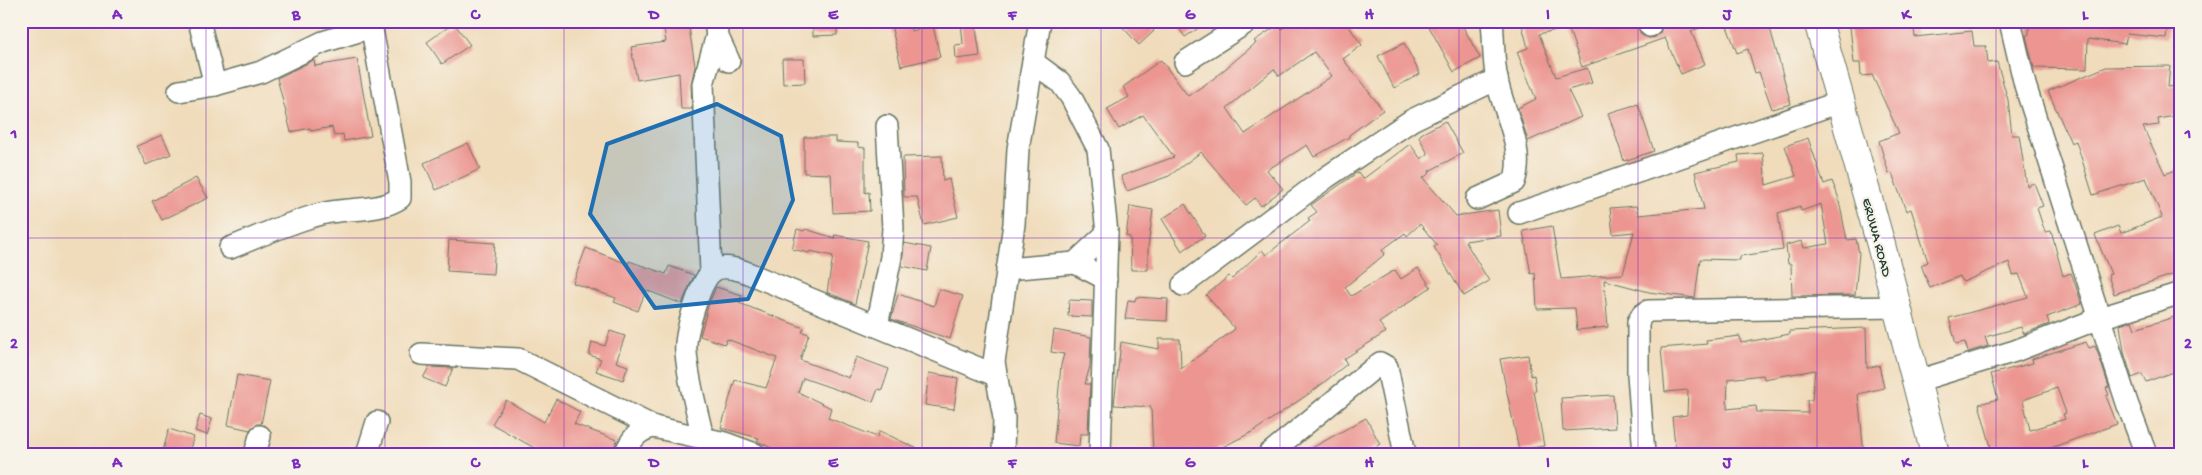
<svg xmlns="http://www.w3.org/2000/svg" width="2202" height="475" font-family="'Gochi Hand',sans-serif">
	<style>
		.building { fill: #ec9591; fill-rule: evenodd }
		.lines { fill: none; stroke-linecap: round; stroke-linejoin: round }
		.minor-casing { stroke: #687563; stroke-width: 24 }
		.major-casing { stroke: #687563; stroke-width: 30 }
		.minor { stroke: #fff; stroke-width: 21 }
		.major { stroke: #fff; stroke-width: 28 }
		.marked { fill: #1f6fb2; fill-opacity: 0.2; stroke: #1f6fb2; stroke-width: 4; stroke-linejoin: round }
		.grid { fill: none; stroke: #7b2cbf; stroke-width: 1; stroke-opacity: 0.55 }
		.labels { text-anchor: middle; stroke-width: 4.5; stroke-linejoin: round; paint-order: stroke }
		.street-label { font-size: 14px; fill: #1f3d34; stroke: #f7f3e8 }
		.neatline { fill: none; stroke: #7b2cbf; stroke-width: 2 }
		.grid-label { font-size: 16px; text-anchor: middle; font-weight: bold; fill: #7b2cbf }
	</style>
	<rect width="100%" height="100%" fill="#f7f3e8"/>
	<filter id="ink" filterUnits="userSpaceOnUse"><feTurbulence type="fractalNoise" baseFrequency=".02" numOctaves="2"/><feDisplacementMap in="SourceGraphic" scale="10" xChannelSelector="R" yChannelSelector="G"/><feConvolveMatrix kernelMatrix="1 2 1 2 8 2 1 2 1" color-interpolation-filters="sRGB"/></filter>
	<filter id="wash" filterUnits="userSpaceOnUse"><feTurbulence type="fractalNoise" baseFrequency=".0096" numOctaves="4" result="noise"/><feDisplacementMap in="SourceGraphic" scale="20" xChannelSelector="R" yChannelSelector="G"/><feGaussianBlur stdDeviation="1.12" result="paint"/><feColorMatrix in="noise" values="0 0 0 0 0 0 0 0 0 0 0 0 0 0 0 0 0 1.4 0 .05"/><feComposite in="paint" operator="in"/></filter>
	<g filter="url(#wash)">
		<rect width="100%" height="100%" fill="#f0dcbb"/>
		<g id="blocks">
			<g class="building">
				<path d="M663 21H688L695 66 691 84 692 109H681L679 73 637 80 631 47 666 42Z"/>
				<path d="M813 21H837V35L813 36Z"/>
				<path d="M890 21H910L911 31 933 26 940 57 901 66Z"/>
				<path d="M961 21H975L980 56 956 59 955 45 963 44Z"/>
				<path d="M1117 21H1144L1154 31 1139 45Z"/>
				<path d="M1174 21H1209L1185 37Z"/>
				<path d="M1293 21H1330L1334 26 1345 21 1362 45 1343 59 1383 110 1349 135V137L1314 157 1307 145 1267 170 1283 189 1261 206 1255 198 1246 205 1201 152 1169 176 1127 191 1121 176 1174 157 1143 115 1119 129 1107 109 1129 97 1123 87 1161 60 1188 96 1213 79 1256 43 1254 41 1278 25 1282 29ZM1314 52 1332 76 1245 134 1227 108 1274 69 1279 76Z"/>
				<path d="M1426 21H1460L1480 58 1454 72Z"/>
				<path d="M1521 21H1636L1642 35 1649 38 1655 37 1660 33 1662 27V21H1712L1713 23 1691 31 1705 64 1681 74 1665 38 1582 67 1568 27 1539 34 1556 77 1587 68 1592 83 1568 90 1581 117 1528 141 1518 108 1536 99 1517 52 1528 48Z"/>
				<path d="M1725 21H1768L1791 104 1772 109 1759 72 1755 73 1748 49 1737 53Z"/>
				<path d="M2029 21H2168L2166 38 2127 34 2125 44 2088 39 2087 69 2034 68 2026 36 2029 34Z"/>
				<path d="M1913 22 1915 37 1972 31 1974 46H1986L1988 63 1997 62 2008 100 2012 135H2019L2027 186 2034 183 2043 206 2037 208 2045 232 2051 231 2063 276 2071 273 2082 304 2047 317 2049 324 2028 332 2024 334 2021 327 1985 337 1988 346 1968 352 1965 342 1956 344 1949 318 2028 297 2019 274 2013 275 2009 262 1963 282 1960 276 1930 288 1926 278 1921 265 1928 262 1911 209 1906 211 1892 173 1889 174 1879 141 1899 133 1872 75 1861 76 1860 63H1854L1850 27Z"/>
				<path d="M454 23 470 45 442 64 427 42Z"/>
				<path d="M1404 43 1420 74 1394 88 1378 56Z"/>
				<path d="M357 59 371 136 344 141 343 134 334 136 332 127 311 131 310 128 291 132 277 78 314 60 315 66Z"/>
				<path d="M782 59H804L805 83 783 84Z"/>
				<path d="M2170 66 2168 87 2176 86 2180 115 2158 119 2159 125 2143 127 2165 174 2181 168V272L2114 294 2108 275 2111 274 2095 235 2118 226 2121 233 2162 217 2146 178 2093 195 2076 141 2071 143 2048 91 2106 67Z"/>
				<path d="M1638 104 1654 151 1624 161 1608 113Z"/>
				<path d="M1445 121 1463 153 1429 171 1430 173 1423 178 1456 216 1498 210 1501 236 1465 241 1489 281 1464 296 1434 247 1437 245 1420 224 1407 236 1405 233 1382 250 1385 254 1345 287 1351 296 1395 270 1401 279 1418 268 1431 287 1379 323 1386 332 1344 359 1347 364 1313 391 1254 431 1209 454H1153L1151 407 1114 405 1121 342 1159 349V339H1180L1181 369 1235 329 1206 295 1229 276 1232 279 1262 250 1266 255 1310 221 1308 218 1317 212 1311 205 1358 172 1363 179 1410 144 1421 159 1428 154 1419 137 1421 134Z"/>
				<path d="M162 135 171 154 146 165 137 146Z"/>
				<path d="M804 137H836V142L858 143V147L865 148V193L869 192 870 211 833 213 831 174 804 173Z"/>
				<path d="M1808 138 1824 184 1832 181 1838 196 1847 240 1856 239 1859 253 1855 295 1792 296 1791 264H1788L1786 245 1802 241 1804 248 1828 244 1821 204 1801 211 1800 206 1778 213 1783 250 1740 256V260L1700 259 1695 298 1649 292 1604 280 1608 327 1577 330 1575 308 1537 309 1535 273 1531 274 1523 231 1552 226 1561 279 1623 274 1634 232 1613 234 1610 208 1636 206 1638 215 1704 209 1695 172 1739 162 1738 155 1763 153 1766 185 1796 176 1785 146Z"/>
				<path d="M468 143 480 169 436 190 424 163Z"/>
				<path d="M942 156 943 181 949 179 958 217 924 225 917 197H904L903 157Z"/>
				<path d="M196 178 208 198 162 220 152 201Z"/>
				<path d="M1185 204 1205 236 1182 251 1162 219Z"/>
				<path d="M1130 206 1153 210 1148 247V270H1131L1130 237 1126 236Z"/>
				<path d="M797 229 804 231 805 229 835 238 834 235 868 241 855 304 827 292 833 256 810 251 809 253 792 249Z"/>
				<path d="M449 240 495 243 493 274 447 271Z"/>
				<path d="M904 243 931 248 927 271 902 266Z"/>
				<path d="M586 248 628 264 629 261 666 274 669 266 694 275 682 304 646 290 638 311 614 302 616 298 573 283Z"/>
				<path d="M716 287 742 295 739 303 804 328 802 332 809 334 800 360 849 378 856 357 889 369 882 390 878 389 873 402 803 378 798 392 831 408 828 418 877 437 880 431 928 454H784L757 441 759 438 721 428 735 380 766 388 777 358 727 339 725 344 700 336 709 303Z"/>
				<path d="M939 289 963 296 950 339 891 319 898 294 934 306Z"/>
				<path d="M1136 297 1168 299 1167 321 1125 319 1128 300 1135 301Z"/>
				<path d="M1069 300 1092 301V317L1068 316Z"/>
				<path d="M2181 315V369L2146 382 2142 374 2132 378 2124 352 2120 325 2132 321 2135 329Z"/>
				<path d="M1866 328 1867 368 1879 365 1884 388 1858 394 1864 454H1676L1672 417 1687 415 1688 390 1665 392 1661 348 1707 344 1706 340 1740 336 1741 343 1790 334V331ZM1815 370 1812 400H1807L1808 413 1757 412 1756 406 1727 409 1728 379 1763 375 1764 379Z"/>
				<path d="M1054 330 1091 337 1090 366 1085 384H1090L1088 434H1080L1079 446 1054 443 1061 365 1064 354 1051 352Z"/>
				<path d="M610 331 625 336 616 362 628 366 623 380 596 371 601 359 589 355 592 342 605 346Z"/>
				<path d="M2086 342 2089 348 2095 346 2099 356 2109 387 2106 388 2109 395 2106 396 2117 424 2034 454H1993L1979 404 1998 399 1991 374 2033 363 2032 359ZM2057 388 2066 413 2063 414 2065 419 2030 430 2023 400Z"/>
				<path d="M1528 355 1531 376 1534 375 1536 391H1534L1544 446 1519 450 1500 359Z"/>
				<path d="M429 367 453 368 445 387 423 378Z"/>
				<path d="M929 373 958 378 954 409 925 405Z"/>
				<path d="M237 375 270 381 261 424H256L250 430 228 425Z"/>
				<path d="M1613 395 1615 428 1563 431 1561 398Z"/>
				<path d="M556 399 580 412 574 424 617 440 612 454H545L492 424 506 400 544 422Z"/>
				<path d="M200 415 212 419 207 435 195 431Z"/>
				<path d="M1366 418 1380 444 1362 454H1301Z"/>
				<path d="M169 429 194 437 188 454H162Z"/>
			</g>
		</g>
	</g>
	<g filter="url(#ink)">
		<use href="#blocks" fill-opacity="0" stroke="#687563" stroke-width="1"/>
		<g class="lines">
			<g class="minor-casing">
				<g id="minor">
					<path d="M199 21 215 85"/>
					<path d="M1648 21 1650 26"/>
					<path d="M2010 21 2025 85 2127 403 2146 454"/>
					<path d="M716 29 717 35 729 61"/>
					<path d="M1033 62 1060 82 1071 97 1098 149 1107 233 1100 454"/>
					<path d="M1185 62 1249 21"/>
					<path d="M179 91 215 85 261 72 323 42 362 30 371 21"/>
					<path d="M1477 199 1514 182C1526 149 1503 112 1497 80 1493 61 1494 40 1492 21"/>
					<path d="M1519 213 1840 102"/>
					<path d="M230 248C260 236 290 222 321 214 346 207 378 213 400 198V182L371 24"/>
					<path d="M1075 263 1107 233"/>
					<path d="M1007 269 1075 263 1106 279"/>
					<path d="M711 272 703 84 717 35"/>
					<path d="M1183 285 1327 177 1412 120 1497 79"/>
					<path d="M877 326 891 257 893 228 887 126"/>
					<path d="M421 354 518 359 654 427"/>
					<path d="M1917 381 2015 351 2100 318 2181 293"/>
					<path d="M703 438C697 410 688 381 686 352 684 336 699 284 711 273 719 264 733 268 743 271L995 375"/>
					<path d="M255 454 260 436"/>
					<path d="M367 454 377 422"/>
					<path d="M625 454C631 439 638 430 654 427L725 443 755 454"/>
					<path d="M1003 454 1004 418 994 362 1014 224 1018 149 1040 21"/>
					<path d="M1269 454 1380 363 1387 367 1405 454"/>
					<path d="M1644 454 1638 374V322L1642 315 1648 311 1898 307"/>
				</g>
			</g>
			<g class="major-casing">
				<path id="major" d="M1818 21 1881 245 1935 454"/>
			</g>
			<use href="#minor" class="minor"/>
			<use href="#major" class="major"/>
		</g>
	</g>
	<path class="marked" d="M717 104 781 136 793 200 748 299 655 308 590 214 607 144Z"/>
	<path class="grid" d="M206 21V454M385 21V454M564 21V454M743 21V454M922 21V454M1101 21V454M1280 21V454M1459 21V454M1638 21V454M1817 21V454M1996 21V454M21 238H2181"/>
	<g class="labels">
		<g class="street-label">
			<text transform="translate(1878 237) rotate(75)" y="5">ERUWA ROAD</text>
		</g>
	</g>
	<rect width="2202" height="475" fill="none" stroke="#f7f3e8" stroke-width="55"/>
	<rect x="28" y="28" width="2146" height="420" class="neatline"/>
	<g class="grid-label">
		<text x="117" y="19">A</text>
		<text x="296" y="19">B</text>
		<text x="475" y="19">C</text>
		<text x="654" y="19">D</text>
		<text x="833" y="19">E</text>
		<text x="1012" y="19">F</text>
		<text x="1190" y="19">G</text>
		<text x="1369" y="19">H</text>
		<text x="1548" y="19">I</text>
		<text x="1727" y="19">J</text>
		<text x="1906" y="19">K</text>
		<text x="2085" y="19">L</text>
		<text x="14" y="138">1</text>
		<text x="2188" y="138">1</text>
		<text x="14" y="348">2</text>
		<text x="2188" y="348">2</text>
		<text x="117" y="467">A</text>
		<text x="296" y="467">B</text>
		<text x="475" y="467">C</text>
		<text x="654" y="467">D</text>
		<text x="833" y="467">E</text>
		<text x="1012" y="467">F</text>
		<text x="1190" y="467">G</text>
		<text x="1369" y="467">H</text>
		<text x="1548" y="467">I</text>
		<text x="1727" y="467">J</text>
		<text x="1906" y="467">K</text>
		<text x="2085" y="467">L</text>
	</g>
</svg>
